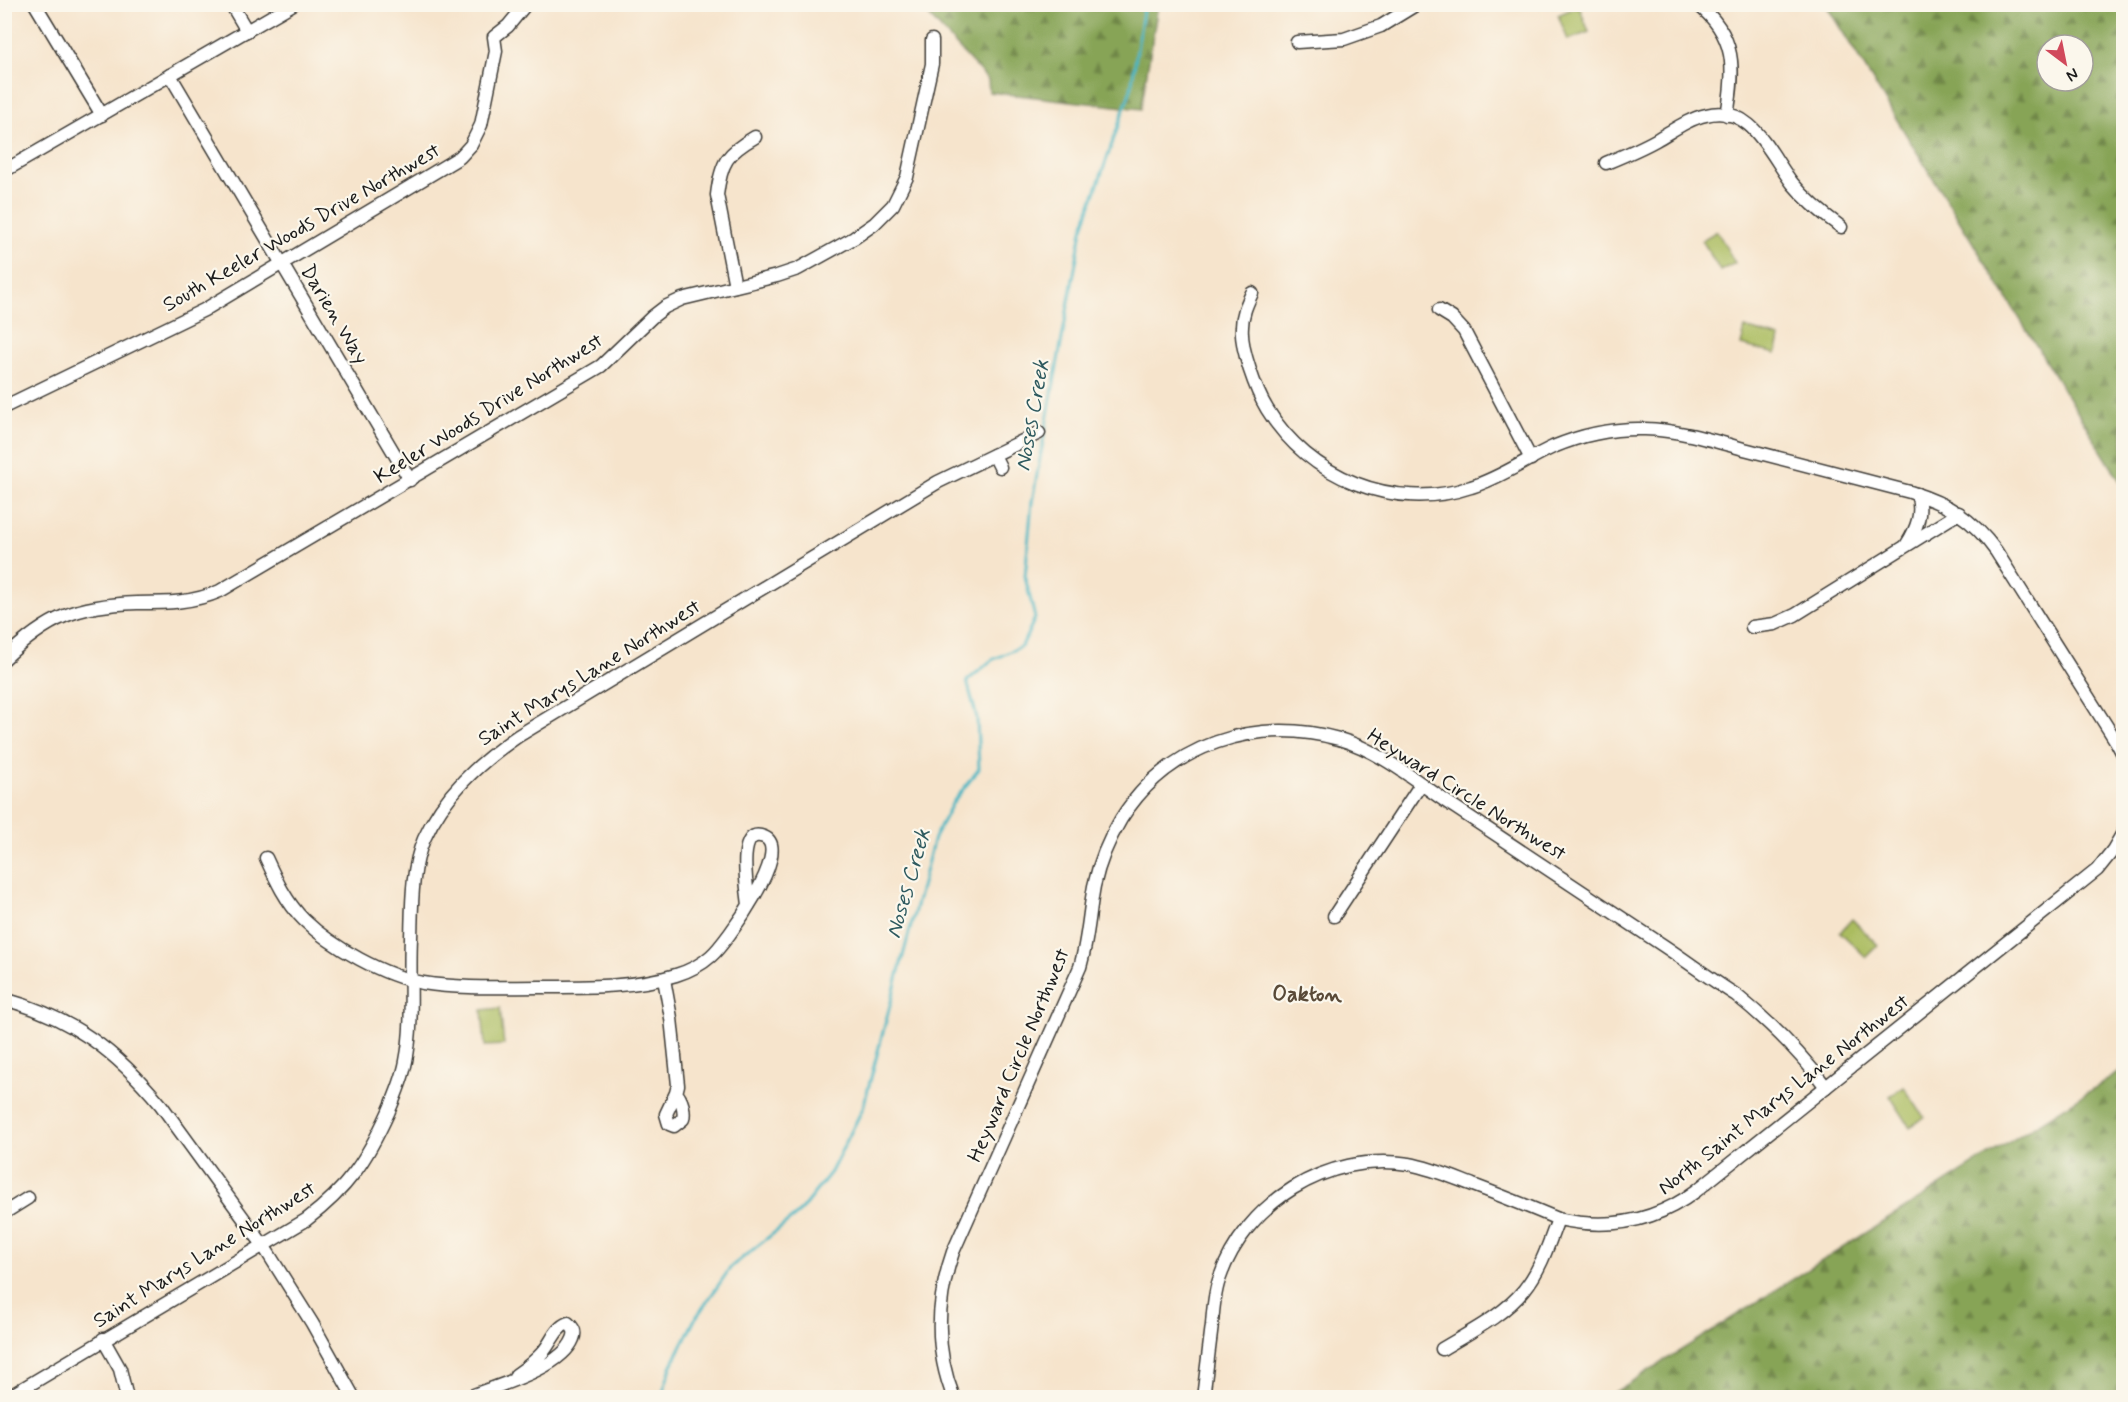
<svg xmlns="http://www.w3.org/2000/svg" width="2128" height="1402" font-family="Mynerve,sans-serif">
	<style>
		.forest { fill: url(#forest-firs); stroke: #526039; stroke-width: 1.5; fill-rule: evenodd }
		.pitch { fill: #aabc5f; stroke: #636c3e; stroke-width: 1.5 }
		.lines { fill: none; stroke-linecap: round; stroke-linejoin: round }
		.stream { stroke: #48b6c3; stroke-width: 3 }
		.minor-casing { stroke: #3d3a36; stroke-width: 15 }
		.minor { stroke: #fff; stroke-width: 12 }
		.labels { text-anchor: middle; stroke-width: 4.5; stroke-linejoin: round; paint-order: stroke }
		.street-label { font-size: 21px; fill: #1c1c1c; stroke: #fbf7ec }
		.water-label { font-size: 22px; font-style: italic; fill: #2e5a5f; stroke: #fbf7ec }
		.neighbourhood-label { font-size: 22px; font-weight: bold; fill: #594a38; stroke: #fbf7ec }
	</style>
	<defs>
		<pattern id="forest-firs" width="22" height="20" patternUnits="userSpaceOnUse" patternTransform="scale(1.5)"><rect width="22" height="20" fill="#87a456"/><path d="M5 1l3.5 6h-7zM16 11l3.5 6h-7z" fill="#6e8546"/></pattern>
	</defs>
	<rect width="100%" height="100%" fill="#fbf7ec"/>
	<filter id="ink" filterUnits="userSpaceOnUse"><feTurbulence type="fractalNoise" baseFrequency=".0167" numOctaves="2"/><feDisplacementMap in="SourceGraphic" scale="12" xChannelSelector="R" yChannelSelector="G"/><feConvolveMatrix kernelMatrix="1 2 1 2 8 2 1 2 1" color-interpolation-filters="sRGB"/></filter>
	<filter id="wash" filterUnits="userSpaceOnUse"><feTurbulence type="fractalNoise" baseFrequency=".008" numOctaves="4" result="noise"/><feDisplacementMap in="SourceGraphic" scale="24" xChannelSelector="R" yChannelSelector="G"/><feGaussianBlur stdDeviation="1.35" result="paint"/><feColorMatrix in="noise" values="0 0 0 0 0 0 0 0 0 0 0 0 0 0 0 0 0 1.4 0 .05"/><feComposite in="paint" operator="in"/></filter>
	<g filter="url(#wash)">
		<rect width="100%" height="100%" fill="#f6e4cc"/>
		<g class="forest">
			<path d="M919 5H1158L1141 109 989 92 988 80Z"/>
			<path d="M1826 5H2123V486ZM2047 45H2083V81H2047Z"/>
			<path d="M2123 1070V1397H1607Z"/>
		</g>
		<g class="pitch">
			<path d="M1579 6 1589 32 1568 40 1558 15Z"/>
			<path d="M1717 231 1735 263 1720 271 1702 240Z"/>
			<path d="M1745 328 1780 338 1776 354 1741 345Z"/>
			<path d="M1852 919 1878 945 1866 957 1840 932Z"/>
			<path d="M500 1008 504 1045 485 1046 482 1010Z"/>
			<path d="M1904 1087 1924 1117 1910 1127 1890 1096Z"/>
		</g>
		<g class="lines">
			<path class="stream" d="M661 1398 671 1367 695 1319 731 1267 798 1214 831 1172 863 1108 934 838 953 802 979 769 977 718 967 681 992 660 1022 646 1035 618 1025 577 1032 502 1082 230 1131 89 1144 4"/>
		</g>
	</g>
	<g filter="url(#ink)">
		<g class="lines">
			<g class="minor-casing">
				<g id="minor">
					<path d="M35 4 102 115"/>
					<path d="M231 4 247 31"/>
					<path d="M1697 4C1737 35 1735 70 1727 115"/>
					<path d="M1297 42 1344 39 1381 26 1417 4"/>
					<path d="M170 75 410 480"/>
					<path d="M1606 163C1623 156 1640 149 1656 140 1672 131 1688 119 1706 115 1752 103 1770 155 1793 184 1807 201 1823 214 1841 227"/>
					<path d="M4 171 293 4"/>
					<path d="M735 286 717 195C721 162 727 153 755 137"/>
					<path d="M1252 293C1247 304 1242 314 1242 327 1240 348 1256 391 1267 409 1308 477 1394 513 1471 487 1500 478 1525 460 1553 447 1581 435 1614 428 1645 429 1680 430 1714 441 1748 450 1802 464 1856 478 1910 492 1948 504 1972 518 1996 551L2116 741 2124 756"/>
					<path d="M1439 310 1452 318 1464 331 1531 459"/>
					<path d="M4 407 204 310 460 157 471 145 481 125 496 51 494 37 508 26 526 4"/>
					<path d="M994 455 1000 467"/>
					<path d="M1907 544C1917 528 1923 513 1917 494"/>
					<path d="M1752 627 1775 624 1795 615 1959 513"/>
					<path d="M4 659C48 617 77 605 137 603 166 603 193 603 220 591L601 366 652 317 665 307 682 299 777 276 798 269 854 238 874 224 893 205 907 177 932 64V40"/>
					<path d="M266 858C276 880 286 902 304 920 332 947 384 976 423 983 461 989 502 987 541 987 585 987 633 988 676 975 689 971 701 965 711 956 726 943 794 849 764 837 735 825 748 893 749 905"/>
					<path d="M1334 916 1421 784"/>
					<path d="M664 979 671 1018 678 1085 676 1093 666 1114 669 1124 674 1126 683 1119C685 1111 682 1099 676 1093"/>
					<path d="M4 999C73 1018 116 1051 161 1105L263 1245 312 1323 354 1398"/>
					<path d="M4 1213 28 1198"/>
					<path d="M103 1339 120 1369 127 1398"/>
					<path d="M1442 1349C1470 1332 1503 1316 1524 1290 1541 1269 1549 1243 1558 1219"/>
					<path d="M7 1398 306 1220C348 1188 366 1161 388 1113 395 1097 403 1078 406 1061 414 1021 409 979 411 938 412 906 411 869 424 839 444 794 479 763 518 736L938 482 1039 433"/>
					<path d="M466 1398C495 1386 561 1369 573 1339 576 1332 574 1328 568 1323 555 1328 552 1342 543 1352 535 1361 526 1368 516 1375L515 1378"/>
					<path d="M954 1398C934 1349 936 1301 953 1252L1080 967C1088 940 1089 913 1094 886 1099 863 1109 839 1121 819 1168 744 1256 716 1339 739 1382 751 1419 784 1456 808 1526 854 1595 900 1664 946 1688 962 1712 980 1736 995 1771 1023 1799 1051 1826 1087"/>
					<path d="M1203 1398C1206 1373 1209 1349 1212 1325 1213 1310 1214 1295 1219 1280 1245 1203 1327 1151 1409 1164 1431 1168 1452 1177 1473 1185 1502 1196 1530 1207 1558 1219 1608 1230 1655 1222 1696 1191L2097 870 2113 850 2124 831"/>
				</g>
			</g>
			<use href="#minor" class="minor"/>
		</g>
	</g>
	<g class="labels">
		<g class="street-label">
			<text transform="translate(301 227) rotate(-30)" y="7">South Keeler Woods Drive Northwest</text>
			<text transform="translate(335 314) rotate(59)" y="7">Darien Way</text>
			<text transform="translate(488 408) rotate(-32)" y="7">Keeler Woods Drive Northwest</text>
			<text transform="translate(589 672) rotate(-32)" y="7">Saint Marys Lane Northwest</text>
			<text transform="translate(1467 794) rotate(32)" y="7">Heyward Circle Northwest</text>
			<text transform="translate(1018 1055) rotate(-67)" y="7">Heyward Circle Northwest</text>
			<text transform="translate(1783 1094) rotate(-38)" y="7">North Saint Marys Lane Northwest</text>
			<text transform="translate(204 1254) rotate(-32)" y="7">Saint Marys Lane Northwest</text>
		</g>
		<g class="water-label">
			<text transform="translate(1031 415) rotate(-80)" y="8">Noses Creek</text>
			<text transform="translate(907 883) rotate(-74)" y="8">Noses Creek</text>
		</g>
		<g class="neighbourhood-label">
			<text x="1307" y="1001">Oakton</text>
		</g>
	</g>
	<rect width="2128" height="1402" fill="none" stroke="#fbf7ec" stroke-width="24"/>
	<g transform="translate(2065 63) rotate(148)"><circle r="28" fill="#fbf7ec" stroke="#a29f99" stroke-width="1.5"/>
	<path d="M0-4.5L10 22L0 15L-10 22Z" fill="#d1495b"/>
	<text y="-9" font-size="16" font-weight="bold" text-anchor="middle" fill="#1c1c1c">N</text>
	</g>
</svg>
